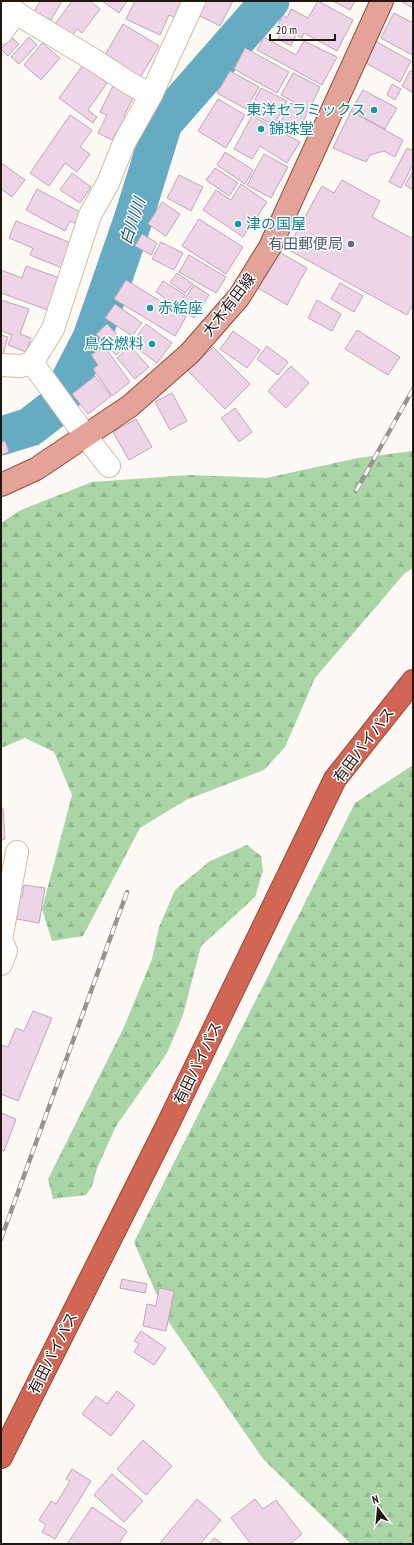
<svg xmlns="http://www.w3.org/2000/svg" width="414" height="1545" font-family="'PT Sans Narrow','Noto Sans JP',sans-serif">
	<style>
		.forest { fill: url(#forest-firs) }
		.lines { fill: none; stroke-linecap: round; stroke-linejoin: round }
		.river { stroke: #65abc1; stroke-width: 39 }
		.building { fill: #edd4e6; stroke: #c0a7b8 }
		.minor-casing { stroke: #d0bca7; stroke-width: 24 }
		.major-casing { stroke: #934a3c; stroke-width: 24 }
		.highway-casing { stroke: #934a3c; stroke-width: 24 }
		.minor { stroke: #fff; stroke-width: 22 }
		.major { stroke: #e4a398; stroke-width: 22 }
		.highway { stroke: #d26654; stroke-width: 22 }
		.rail-casing { stroke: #99938d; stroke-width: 4.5 }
		.rail { stroke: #fff; stroke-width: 3; stroke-dasharray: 9; stroke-linecap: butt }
		.culture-dot { fill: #0f9aa8; stroke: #fff; stroke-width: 1.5 }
		.service-dot { fill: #5c6f8a; stroke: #fff; stroke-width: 1.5 }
		.labels { text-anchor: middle; stroke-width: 3; stroke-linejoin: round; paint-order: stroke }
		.culture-label { font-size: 15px; fill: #0d838f; stroke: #fff; text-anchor: start }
		.service-label { font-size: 15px; fill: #4e5e75; stroke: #fff; text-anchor: end }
		.street-label { font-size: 15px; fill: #1f1710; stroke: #fff }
		.water-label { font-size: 16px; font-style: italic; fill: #1e5868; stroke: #fff }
	</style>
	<defs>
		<pattern id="forest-firs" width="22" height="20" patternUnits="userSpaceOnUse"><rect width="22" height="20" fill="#aad5a7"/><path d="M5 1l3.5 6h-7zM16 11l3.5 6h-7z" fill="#92b68f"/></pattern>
	</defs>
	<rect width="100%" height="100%" fill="#fef9f5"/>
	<g class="forest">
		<path d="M413 451V568L404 574 315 678 285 747 264 770 186 800 140 828 83 936 52 941 42 909 72 795 54 752 25 738 1 748V523L21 510 92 482 189 475 266 478 358 458Z"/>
		<path d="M413 765V1544H351L263 1459 168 1321 134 1242 355 803Z"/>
		<path d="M247 845 261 856 263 871 255 897 201 946 183 1015 167 1053 116 1126 97 1168 92 1186 86 1195 53 1199 48 1179 124 1027 152 959 159 927 175 890 210 861Z"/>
	</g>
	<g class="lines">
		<path class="river" d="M1 436 30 427 57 406 92 338 133 220 163 123 270 1"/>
	</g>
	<g class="building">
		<path d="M40 1H62L51 20 34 12Z"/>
		<path d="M72 1H90L100 9 82 33 77 29 70 39 53 27Z"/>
		<path d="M102 1H127L119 13Z"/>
		<path d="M135 1H182L174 17 169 15 160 35 126 19Z"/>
		<path d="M197 1H233L220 26 192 12Z"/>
		<path d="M318 1 353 20 337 51 304 33 302 38 296 35 291 46 278 39 282 31 276 28 283 15 287 18 291 9 308 18Z"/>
		<path d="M333 1H355L350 10Z"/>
		<path d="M402 1H413V8L402 2Z"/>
		<path d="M394 13 413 23 412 55 381 38Z"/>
		<path d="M123 24 159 46 138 81 102 60Z"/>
		<path d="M29 37 37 45 19 64 11 57Z"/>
		<path d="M264 37 296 55 304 41 337 57 322 85 257 50Z"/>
		<path d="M12 38 19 44 8 56 1 49Z"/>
		<path d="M375 41 411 61 400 82 364 62Z"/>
		<path d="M42 43 60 58 41 80 24 65Z"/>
		<path d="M245 48 289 72 277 93 234 69Z"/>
		<path d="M83 65 107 83 88 110 97 117 93 123 59 98Z"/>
		<path d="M230 71 259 87 246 109 217 93Z"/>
		<path d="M410 71 413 72V93L402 86Z"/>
		<path d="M293 73 320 87 309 110 281 95Z"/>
		<path d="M115 82 136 92 124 116 129 119 123 130 119 128 112 140 98 133 107 115 100 112Z"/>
		<path d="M392 84 401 89 395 100 387 95Z"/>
		<path d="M261 88 287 101 274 125 248 112Z"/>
		<path d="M363 90 397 108 385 129 351 111Z"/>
		<path d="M218 99 245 115 226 148 198 131Z"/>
		<path d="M291 103 308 112 295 136 278 127Z"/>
		<path d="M351 111 403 140 395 157 384 151 370 155 366 162 333 148Z"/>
		<path d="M70 115 92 130 80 147 90 154 77 172 65 163 49 186 30 173Z"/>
		<path d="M252 116 300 142 287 163 260 146 252 159 234 149Z"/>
		<path d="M407 148 413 151V164L401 188 389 182Z"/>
		<path d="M225 152 253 170 245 184 217 165Z"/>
		<path d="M264 154 288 167 271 198 247 185Z"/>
		<path d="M3 164 25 180 12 197 1 189V166Z"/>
		<path d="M215 168 238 183 229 196 206 180Z"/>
		<path d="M413 171V190L405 185Z"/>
		<path d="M72 173 91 187 80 203 60 190Z"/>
		<path d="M179 175 203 187 191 211 167 198Z"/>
		<path d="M342 180 380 201 372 217 413 239V305L407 315 287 249 322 186 334 193Z"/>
		<path d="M241 184 267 202 243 237 203 210 216 190 231 200Z"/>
		<path d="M37 189 82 213 76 224 70 221 65 231 26 210Z"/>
		<path d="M162 202 180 214 166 236 148 224Z"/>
		<path d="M199 219 243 247 226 274 182 246Z"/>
		<path d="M16 221 76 245 67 270 30 255 33 248 9 238Z"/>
		<path d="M142 234 157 243 151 255 135 246Z"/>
		<path d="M161 242 183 253 174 270 152 259Z"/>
		<path d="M279 252 307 268 287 305 258 288Z"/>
		<path d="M189 255 226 277 216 293 179 272Z"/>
		<path d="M26 266 60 278 48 310 1 293V270L22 278Z"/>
		<path d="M177 273 193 284 185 293 170 282Z"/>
		<path d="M126 280 186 317 175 336 114 299Z"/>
		<path d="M163 281 185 295 177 307 156 292Z"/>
		<path d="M340 283 363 296 354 312 331 299Z"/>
		<path d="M194 285 209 295 194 318 179 307Z"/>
		<path d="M1 300 29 309 20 334 31 338 26 352 8 345 12 335 1 331Z"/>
		<path d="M317 300 341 314 332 331 308 318Z"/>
		<path d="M115 304 142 323 132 336 105 318Z"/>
		<path d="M107 324 127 345 116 355 96 334Z"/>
		<path d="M146 324 172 343 157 363 131 344Z"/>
		<path d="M357 330 400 357 388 375 345 349Z"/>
		<path d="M233 331 260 350 247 368 220 349Z"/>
		<path d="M1 335 8 337 2 358H1Z"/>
		<path d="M104 346 130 382 112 396 93 369 98 365 91 355Z"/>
		<path d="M130 346 149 367 135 379 117 358Z"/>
		<path d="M267 346 288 362 278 375 257 359Z"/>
		<path d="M213 347 250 384 225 409 188 371Z"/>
		<path d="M291 366 309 383 286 408 268 391Z"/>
		<path d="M95 376 111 396 88 414 72 394Z"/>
		<path d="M172 393 187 421 170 430 155 402Z"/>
		<path d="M235 408 252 432 239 442 221 418Z"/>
		<path d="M136 419 152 447 129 460 113 432Z"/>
		<path d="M5 441 9 452 1 455V442Z"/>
		<path d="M1 808H3L5 839 1 840Z"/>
		<path d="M24 885 45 888 39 923 11 918 15 896 22 897Z"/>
		<path d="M33 1011 52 1018 18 1101 1 1094V1045L8 1047 16 1028 24 1031Z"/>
		<path d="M1 1113 16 1119 4 1151 1 1150Z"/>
		<path d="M122 1279 147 1284 145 1293 120 1288Z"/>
		<path d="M159 1288 174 1291 166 1331 143 1326 147 1304 156 1306Z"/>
		<path d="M141 1331 166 1348 154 1365 134 1352 139 1344 134 1341Z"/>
		<path d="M117 1391 135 1405 111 1436 82 1414 96 1396 107 1404Z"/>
		<path d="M143 1440 172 1466 146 1495 117 1469Z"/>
		<path d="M72 1469 91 1481 55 1539 42 1532 46 1525 39 1520 51 1501 56 1504 70 1481 66 1479Z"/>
		<path d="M112 1474 143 1501 124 1522 94 1495Z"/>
		<path d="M197 1499 221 1520 200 1544H159Z"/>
		<path d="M255 1499 263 1509 276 1500 302 1534 290 1544H251L231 1518Z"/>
		<path d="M92 1507 127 1531 119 1544H67Z"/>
		<path d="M214 1538 223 1544H209Z"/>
	</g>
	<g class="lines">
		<g class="minor-casing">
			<g id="minor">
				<path d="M1 4 94 60 129 83 151 95 124 143 108 183 90 215 53 329 32 363 21 366 1 365"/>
				<path d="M1 33 16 12"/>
				<path d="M151 95 194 1"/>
				<path d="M32 363C58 397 82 433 109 466"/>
				<path d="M1 964 6 951 1 940 17 852"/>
			</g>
		</g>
		<g class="major-casing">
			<path id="major" d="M1 485 36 469 130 406 190 353 239 297 270 247 382 1"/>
		</g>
		<g class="highway-casing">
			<path id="highway" d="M1 1457 168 1124 335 779 413 681"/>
		</g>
		<use href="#minor" class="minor"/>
		<use href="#major" class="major"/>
		<use href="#highway" class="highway"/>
		<g class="rail-casing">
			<g id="rail">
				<path d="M356 491 413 389"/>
				<path d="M1 1239 127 892"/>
			</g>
		</g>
		<use href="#rail" class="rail"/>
	</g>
	<g class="culture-dot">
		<circle cx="374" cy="110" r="4"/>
		<circle cx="261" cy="129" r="4"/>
		<circle cx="238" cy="224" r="4"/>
		<circle cx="150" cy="308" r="4"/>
		<circle cx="152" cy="344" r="4"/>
	</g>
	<circle class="service-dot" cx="351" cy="244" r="4"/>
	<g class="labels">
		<g class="culture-label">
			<text x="366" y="115" text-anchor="end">東洋セラミックス</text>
			<text x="269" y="134">錦珠堂</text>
			<text x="246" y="229">津の国屋</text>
			<text x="158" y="313">赤絵座</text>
			<text x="144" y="349" text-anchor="end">鳥谷燃料</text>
		</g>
		<g class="service-label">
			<text x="343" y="249">有田郵便局</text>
		</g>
		<g class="street-label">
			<text transform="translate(229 305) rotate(-52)" y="5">大木有田線</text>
			<text transform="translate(364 745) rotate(-53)" y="5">有田バイパス</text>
			<text transform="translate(198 1063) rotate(-64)" y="5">有田バイパス</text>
			<text transform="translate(53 1353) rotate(-63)" y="5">有田バイパス</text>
		</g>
		<g class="water-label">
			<text transform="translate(132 221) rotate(-72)" y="6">白川川</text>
		</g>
	</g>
	<rect width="414" height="1545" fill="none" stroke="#1f1710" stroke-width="4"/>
	<g transform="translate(378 1509) rotate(344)" stroke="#ffffff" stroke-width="3" paint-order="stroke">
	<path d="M0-3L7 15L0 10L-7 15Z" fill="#1f1710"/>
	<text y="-6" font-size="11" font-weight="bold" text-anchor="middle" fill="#1f1710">N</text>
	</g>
	<path d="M270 34v6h65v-6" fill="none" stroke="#1f1710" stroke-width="2"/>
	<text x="276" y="34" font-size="12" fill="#1f1710" stroke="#ffffff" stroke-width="3" paint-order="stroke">20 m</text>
</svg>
